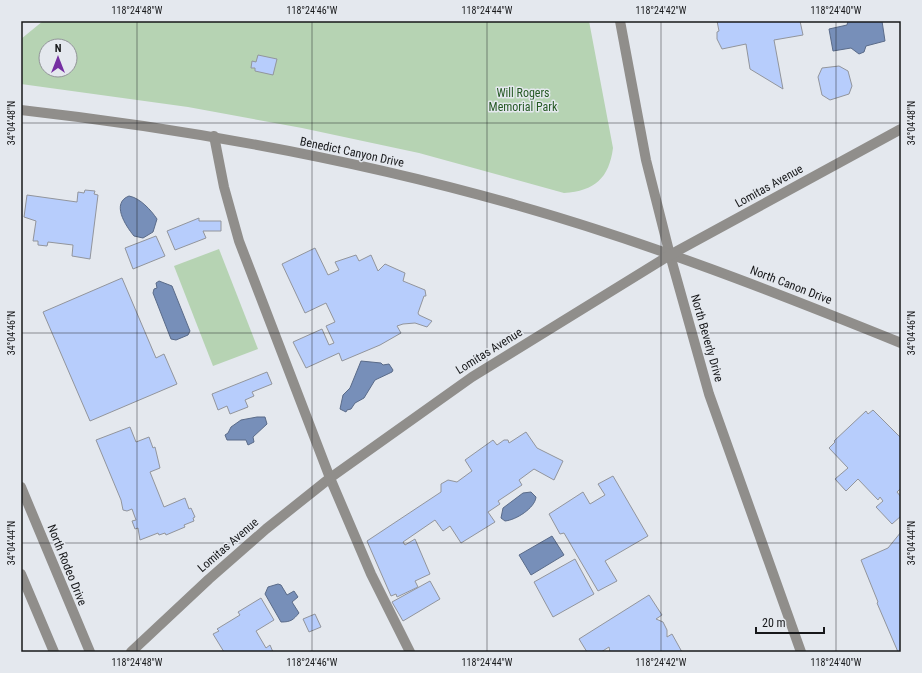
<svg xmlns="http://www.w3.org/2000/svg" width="922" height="673" font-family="'Roboto Condensed',sans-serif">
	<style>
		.green { fill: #b6d3b3; fill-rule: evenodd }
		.water { fill: #778fb9; stroke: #5a6b89 }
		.building { fill: #b7cdfc; stroke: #92959c }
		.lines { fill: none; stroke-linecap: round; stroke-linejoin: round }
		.minor { stroke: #908e8b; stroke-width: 10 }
		.ticks { fill: none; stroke: #17181a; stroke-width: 1; stroke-opacity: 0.45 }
		.labels { text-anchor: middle; stroke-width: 3; stroke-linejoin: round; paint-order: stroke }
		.park-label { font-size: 12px; fill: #265924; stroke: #e4e8ee }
		.street-label { font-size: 12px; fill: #17181a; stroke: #e4e8ee }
		.neatline { fill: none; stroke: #17181a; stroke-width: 1.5 }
		.ticks-label { font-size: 10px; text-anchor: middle; fill: #17181a }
	</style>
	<rect width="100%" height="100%" fill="#e4e8ee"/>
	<g class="green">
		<path d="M43 21H589L613 148C609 178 595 191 564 193L419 153 302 128 188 107 21 84V39ZM46 46H70V70H46Z"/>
		<path d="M219 249 258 349 213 366 174 266Z"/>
	</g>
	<g class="water">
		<path d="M848 21H882L885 41 866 46 864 52 859 54 851 48 833 51 829 29 847 25Z"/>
		<path d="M129 196C140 198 151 210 157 219L153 232 143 238 134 236C125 225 111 203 129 196Z"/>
		<path d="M159 281 172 286 190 331 188 335 176 340 171 339 153 293 154 289 157 288 156 283Z"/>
		<path d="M361 361 381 363 383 365 389 364 393 370 392 372 375 380 364 398 355 403 351 409 347 410 346 412 340 409 343 395 350 388Z"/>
		<path d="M257 417H265L267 424 253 437 254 442 248 445 246 440H227L225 435 228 433 231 427 241 420Z"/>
		<path d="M531 492 536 497C535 508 516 520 505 521L501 518 503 508 523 493Z"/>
		<path d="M552 536 564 555 531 575 519 555Z"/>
		<path d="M278 584 281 585 287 595 294 591 298 597 292 602 299 613C293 620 291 622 281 622L265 594 268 587Z"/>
	</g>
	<g class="building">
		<path d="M717 21H800L803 35 774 40 783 89 750 69 746 44 722 49 717 39V32L719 31Z"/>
		<path d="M258 55 277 59 273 75 255 71V68H251L252 61 256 62Z"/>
		<path d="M839 66 848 71 852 86 849 94 830 100 822 95 818 77 822 68Z"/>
		<path d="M85 190 95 191 94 194 98 195 90 259 72 256 73 245 48 242 47 246 38 245V241H33L36 221 24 217 27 195 77 202 78 192 84 193Z"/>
		<path d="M199 218V221H221V231H203L206 238 175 250 167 231Z"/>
		<path d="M156 236 165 256 133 269 125 248Z"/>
		<path d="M315 248 328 275 339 270 335 262 356 255 359 261 371 255 378 271 385 264 405 273 403 281 425 290 426 296H424L418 313 419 315 432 321 427 327 415 323 403 324 397 326 401 333 380 345 342 361 339 353 306 368 293 342 322 329 329 345 334 343 326 326 335 322 326 303 305 313 282 264Z"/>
		<path d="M122 278 156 358 164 354 177 384 90 421 43 312Z"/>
		<path d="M267 372 272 384 252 392 254 396 245 400 248 407 230 414 227 406 218 410 212 394Z"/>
		<path d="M873 410 901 438V488L897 492 901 497V516L892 524 876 507 883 501 880 497 878 500 858 479 846 491 835 479 848 468 829 448 835 442 834 441 866 411 868 414Z"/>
		<path d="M130 427 136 442 149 437 153 448 155 447 160 468 150 472 164 507 185 498 189 509 191 508 195 517 193 518 194 521 184 525 185 527 166 535 165 533 159 535 158 533 140 540 138 528 135 529 132 521 136 520 132 509 127 511 123 510 121 500 96 440Z"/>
		<path d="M526 432 537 448 563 461 554 480 534 469 519 480 522 485 498 501 500 504 488 512 495 522 461 543 450 526 443 531 435 520 403 542 405 545 415 539 430 574 415 581 418 587 397 597 396 594 391 596 367 541 441 492V484L448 480 457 482 472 471 465 460 493 440 497 445 504 440H508L509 443Z"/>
		<path d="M613 476 648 536 605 561 617 581 598 591 564 533 560 534 549 514 583 492 590 504 605 495 598 484Z"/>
		<path d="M901 532V652H898L877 603 878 602 861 560 888 548Z"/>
		<path d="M575 559 594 594 553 617 534 582Z"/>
		<path d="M430 581 440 599 403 621 392 602Z"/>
		<path d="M649 595 662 615 656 619 663 622 667 630V637L672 634 682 652H610L609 647 601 652H587L579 639Z"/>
		<path d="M261 598 274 620 256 631 266 648 270 645 273 652H224L213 634 219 631 217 629 240 615 238 612Z"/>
		<path d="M315 614 321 627 309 632 303 619Z"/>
	</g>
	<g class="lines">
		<g class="minor">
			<path d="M620 21 646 160 670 255 709 394 801 652"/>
			<path d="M21 110C188 129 354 159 516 205 647 242 775 292 901 343"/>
			<path d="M214 136 224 187 239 241 330 478 371 574 410 652"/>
			<path d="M21 487 90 652"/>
			<path d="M21 574 54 652"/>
			<path d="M131 652 209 579 266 529 330 478 472 377 670 255 901 129"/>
		</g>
	</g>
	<path class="ticks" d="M137 21V652M312 21V652M487 21V652M661 21V652M836 21V652M21 123H901M21 333H901M21 543H901"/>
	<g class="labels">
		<g class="park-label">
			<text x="523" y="97">Will Rogers<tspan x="523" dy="14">Memorial Park</tspan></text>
		</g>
		<g class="street-label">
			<text transform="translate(352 152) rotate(12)" y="4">Benedict Canyon Drive</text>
			<text transform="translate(769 186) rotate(-29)" y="4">Lomitas Avenue</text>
			<text transform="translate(791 285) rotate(21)" y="4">North Canon Drive</text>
			<text transform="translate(707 338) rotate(74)" y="4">North Beverly Drive</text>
			<text transform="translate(489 351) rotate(-32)" y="4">Lomitas Avenue</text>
			<text transform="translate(228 545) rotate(-41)" y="4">Lomitas Avenue</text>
			<text transform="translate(67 565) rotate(68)" y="4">North Rodeo Drive</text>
		</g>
	</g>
	<rect width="922" height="673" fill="none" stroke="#e4e8ee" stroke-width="44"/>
	<g transform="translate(58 58)"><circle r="19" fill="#e4e8ee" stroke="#929599"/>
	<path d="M0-3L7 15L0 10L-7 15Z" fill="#752fa2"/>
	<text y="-6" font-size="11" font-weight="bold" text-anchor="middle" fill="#17181a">N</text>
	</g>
	<path d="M756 627v6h68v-6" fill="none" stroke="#17181a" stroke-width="2"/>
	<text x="762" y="627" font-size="12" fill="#17181a" stroke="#e4e8ee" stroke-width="3" paint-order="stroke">20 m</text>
	<rect x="22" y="22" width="878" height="629" class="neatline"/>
	<g class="ticks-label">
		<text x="137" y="14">118°24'48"W</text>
		<text x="312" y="14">118°24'46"W</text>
		<text x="487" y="14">118°24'44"W</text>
		<text x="661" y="14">118°24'42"W</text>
		<text x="836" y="14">118°24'40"W</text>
		<text transform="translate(11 123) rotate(-90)" y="4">34°04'48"N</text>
		<text transform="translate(911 123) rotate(-90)" y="4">34°04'48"N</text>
		<text transform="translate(11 333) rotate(-90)" y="4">34°04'46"N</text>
		<text transform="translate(911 333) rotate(-90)" y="4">34°04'46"N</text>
		<text transform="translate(11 543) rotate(-90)" y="4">34°04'44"N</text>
		<text transform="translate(911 543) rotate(-90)" y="4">34°04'44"N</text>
		<text x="137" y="666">118°24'48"W</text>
		<text x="312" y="666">118°24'46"W</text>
		<text x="487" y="666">118°24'44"W</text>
		<text x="661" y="666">118°24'42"W</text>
		<text x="836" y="666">118°24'40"W</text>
	</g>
</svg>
